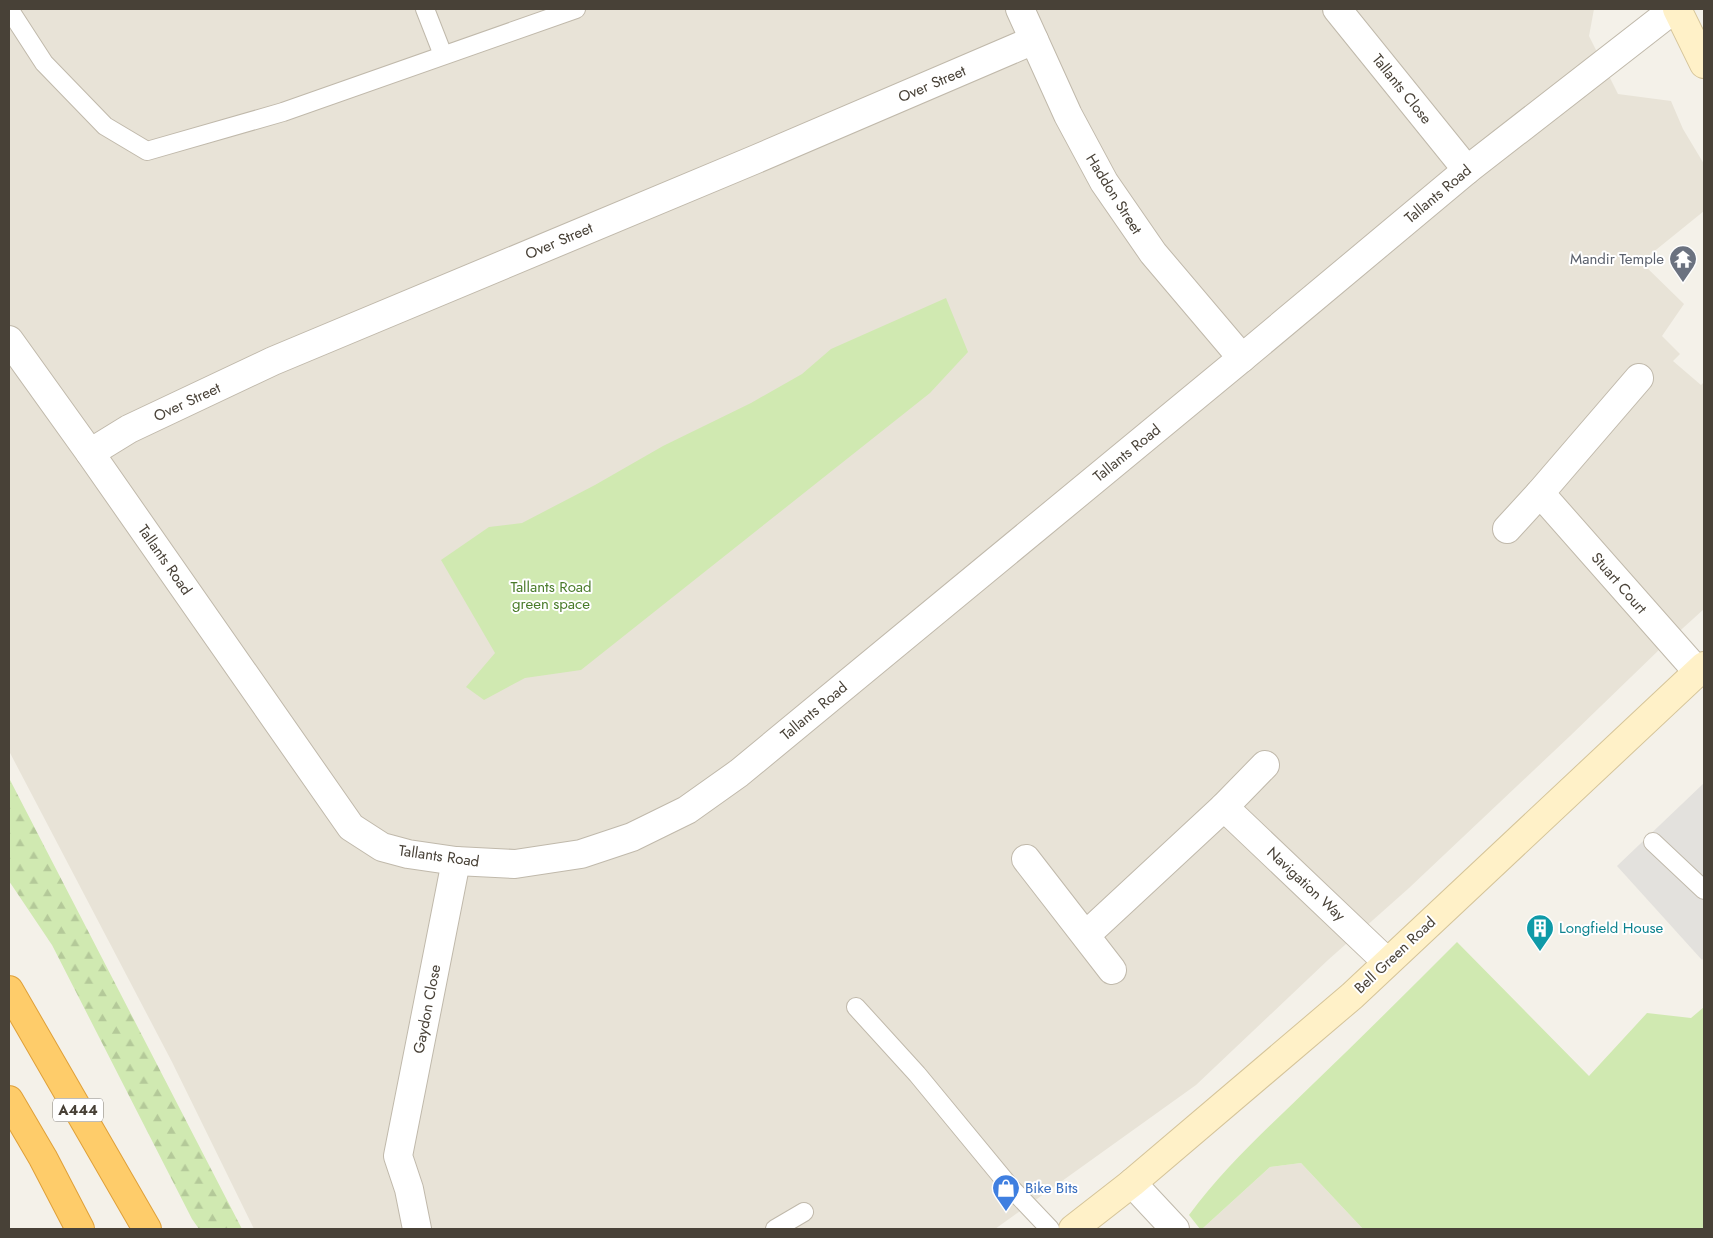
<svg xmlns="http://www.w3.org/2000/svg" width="1713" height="1238" font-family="Jost,sans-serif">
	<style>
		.residential { fill: #e8e3d7 }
		.green { fill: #d0e9b1 }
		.forest { fill: url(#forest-firs) }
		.parking { fill: #e3e1dd }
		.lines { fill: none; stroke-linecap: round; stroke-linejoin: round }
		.lane-casing { stroke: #c0b9ab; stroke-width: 20 }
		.street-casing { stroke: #c0b9ab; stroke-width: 30 }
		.secondary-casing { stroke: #d5c499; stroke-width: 30 }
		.highway-casing { stroke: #dfa039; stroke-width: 30 }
		.lane { stroke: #fff; stroke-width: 18 }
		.street { stroke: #fff; stroke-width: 28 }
		.secondary { stroke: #fff1c8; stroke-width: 28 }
		.highway { stroke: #fecc6a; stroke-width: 28 }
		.labels { text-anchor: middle; stroke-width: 4; stroke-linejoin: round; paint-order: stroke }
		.shield { fill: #fff; stroke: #7f7a73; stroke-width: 1 }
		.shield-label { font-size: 14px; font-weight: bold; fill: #484137 }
		.street-label { font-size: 15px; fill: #484137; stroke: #fff }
		.worship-label { font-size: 15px; fill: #5b616d; stroke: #fff; text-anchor: end }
		.park-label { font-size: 15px; fill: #497b29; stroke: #fff }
		.culture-label { font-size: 15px; fill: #0d838f; stroke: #fff; text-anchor: start }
		.shop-label { font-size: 15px; fill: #366cbe; stroke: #fff; text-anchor: start }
	</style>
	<defs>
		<pattern id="forest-firs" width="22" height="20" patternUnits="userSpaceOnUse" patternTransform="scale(1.25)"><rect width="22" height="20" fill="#d0e9b1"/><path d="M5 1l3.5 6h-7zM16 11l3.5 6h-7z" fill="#b4c999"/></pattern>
	</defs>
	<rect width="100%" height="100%" fill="#f4f1e9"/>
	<g class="residential">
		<path d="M9 9H1594L1589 36 1618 94 1671 101 1683 129 1704 164V211L1641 262 1684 304 1662 336 1680 354 1673 361 1701 385 1704 382V609L1661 648 1570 736 1409 888 1328 960 1196 1085 995 1229H254L172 1062 9 751Z"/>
		<path d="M1301 1163 1363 1229H1202L1270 1167Z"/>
	</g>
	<g class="green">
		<path d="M946 298 968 352 930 393 581 670 525 678 484 700 466 687 495 653 441 560 489 527 522 523 595 485 663 446 751 403 802 374 831 349Z"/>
		<path d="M1457 942 1589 1076 1647 1013 1691 1018 1704 1007V1229H1363L1301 1163 1270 1167 1202 1229H1200L1189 1215C1225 1166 1271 1125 1314 1083 1362 1037 1410 989 1457 942Z"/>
	</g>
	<path class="forest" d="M9 778 242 1229H199L192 1219 52 945 9 881Z"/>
	<path class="parking" d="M1704 783V958L1702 960 1617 866Z"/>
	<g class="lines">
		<g class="lane-casing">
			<g id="lane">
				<path d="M9 9 44 63 105 126 147 151 283 112 576 9"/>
				<path d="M425 9 443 55"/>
				<path d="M1653 842 1704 890"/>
				<path d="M856 1007 917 1074 1011 1188 1050 1229"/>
				<path d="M775 1229 804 1212"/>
			</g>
		</g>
		<g class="street-casing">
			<g id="street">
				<path d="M1020 9 1068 115 1104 182 1153 253 1242 358"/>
				<path d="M1337 9 1467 170"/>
				<path d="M9 340 90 453 351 827 382 847 408 854 456 861 515 864 581 854 632 837 687 810 739 773 1242 358 1467 170 1674 9"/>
				<path d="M90 453 129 429 273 361 754 160 1034 40"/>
				<path d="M1540 493 1698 672"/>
				<path d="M1507 529 1540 493 1639 378"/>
				<path d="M1224 807 1387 962"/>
				<path d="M1026 859 1112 970"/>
				<path d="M1086 935 1224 807 1265 765"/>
				<path d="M1132 1183 1175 1229"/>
				<path d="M417 1229 409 1189 398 1156 456 861"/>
			</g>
		</g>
		<g class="secondary-casing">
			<g id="secondary">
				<path d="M1677 9 1704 64"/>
				<path d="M1073 1229 1132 1183 1352 996 1704 666"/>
			</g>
		</g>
		<g class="highway-casing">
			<g id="highway">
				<path d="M9 990 147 1229"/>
				<path d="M9 1100 43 1158 80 1229"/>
			</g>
		</g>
		<use href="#lane" class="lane"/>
		<use href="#street" class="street"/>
		<use href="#secondary" class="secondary"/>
		<use href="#highway" class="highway"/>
	</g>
	<defs>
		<g id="temple-pin" transform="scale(1.4375)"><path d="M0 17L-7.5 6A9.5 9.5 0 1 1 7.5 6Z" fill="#6b7280" stroke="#fff"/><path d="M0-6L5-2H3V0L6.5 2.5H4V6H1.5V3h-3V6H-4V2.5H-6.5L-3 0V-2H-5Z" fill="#fff"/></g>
		<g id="building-pin" transform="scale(1.4375)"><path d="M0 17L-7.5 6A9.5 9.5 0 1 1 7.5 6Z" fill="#0f9aa8" stroke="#fff"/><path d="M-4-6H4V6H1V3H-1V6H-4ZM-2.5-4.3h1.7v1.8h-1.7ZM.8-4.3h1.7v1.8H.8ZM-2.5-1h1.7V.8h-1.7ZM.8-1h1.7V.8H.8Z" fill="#fff"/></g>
		<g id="shop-pin" transform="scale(1.4375)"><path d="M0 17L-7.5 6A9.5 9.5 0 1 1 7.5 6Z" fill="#3f7fe0" stroke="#fff"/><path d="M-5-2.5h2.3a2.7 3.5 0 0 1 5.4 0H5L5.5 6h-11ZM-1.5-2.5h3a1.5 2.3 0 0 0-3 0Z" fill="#fff"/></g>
	</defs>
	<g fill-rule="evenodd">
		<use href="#temple-pin" x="1683" y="259"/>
		<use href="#building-pin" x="1540" y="928"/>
		<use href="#shop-pin" x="1006" y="1188"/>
	</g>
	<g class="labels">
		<rect class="shield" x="53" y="1098.5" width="50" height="23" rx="4"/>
		<g class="shield-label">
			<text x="78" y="1115">A444</text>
		</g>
		<g class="street-label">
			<text transform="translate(932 84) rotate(-23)" y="5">Over Street</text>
			<text transform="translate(1402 89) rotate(51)" y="5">Tallants Close</text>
			<text transform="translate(1114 194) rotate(58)" y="5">Haddon Street</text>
			<text transform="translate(1438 194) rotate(-40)" y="5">Tallants Road</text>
			<text transform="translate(559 241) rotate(-23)" y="5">Over Street</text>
			<text transform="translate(187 402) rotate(-25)" y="5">Over Street</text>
			<text transform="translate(1127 453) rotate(-39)" y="5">Tallants Road</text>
			<text transform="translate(165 560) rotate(55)" y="5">Tallants Road</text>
			<text transform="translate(1619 583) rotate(49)" y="5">Stuart Court</text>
			<text transform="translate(814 711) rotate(-40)" y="5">Tallants Road</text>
			<text transform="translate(439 856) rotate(8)" y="5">Tallants Road</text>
			<text transform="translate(1306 884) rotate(43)" y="5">Navigation Way</text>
			<text transform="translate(1395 955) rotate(-43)" y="5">Bell Green Road</text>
			<text transform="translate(427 1009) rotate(-79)" y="5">Gaydon Close</text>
		</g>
		<g class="worship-label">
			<text x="1664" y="264">Mandir Temple</text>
		</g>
		<g class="park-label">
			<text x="551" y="592">Tallants Road<tspan x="551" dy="17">green space</tspan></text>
		</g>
		<g class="culture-label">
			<text x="1559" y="933">Longfield House</text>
		</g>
		<g class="shop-label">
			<text x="1025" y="1193">Bike Bits</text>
		</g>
	</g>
	<rect width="1713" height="1238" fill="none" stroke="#484137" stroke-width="20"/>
</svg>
